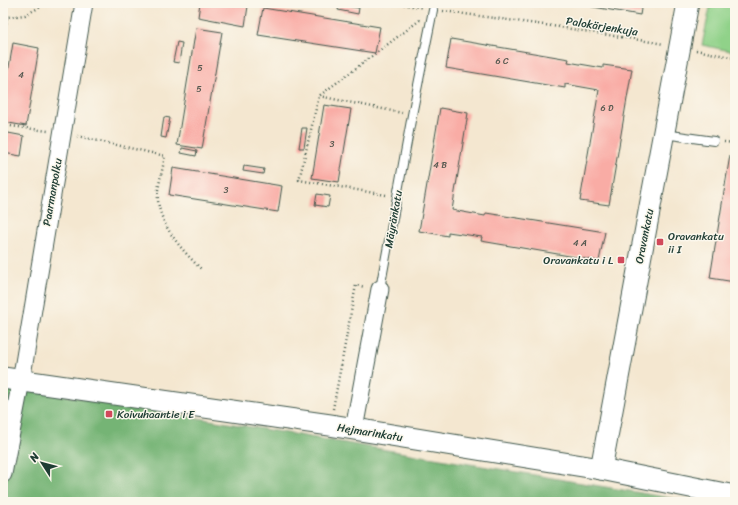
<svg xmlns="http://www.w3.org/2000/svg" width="738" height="505" font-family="Sriracha,sans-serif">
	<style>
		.green { fill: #90d289; stroke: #58885e }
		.forest { fill: #74b475; stroke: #4a7854 }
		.building { fill: #f9aca5 }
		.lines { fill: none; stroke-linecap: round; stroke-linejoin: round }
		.service-casing { stroke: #3f564b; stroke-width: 10 }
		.minor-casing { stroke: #3f564b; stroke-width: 19 }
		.tertiary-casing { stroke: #3f564b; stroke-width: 23 }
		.path { stroke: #3f564b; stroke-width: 2.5; stroke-dasharray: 1 3; stroke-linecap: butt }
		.service { stroke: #fff; stroke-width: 8 }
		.minor { stroke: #fff; stroke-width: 17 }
		.tertiary { stroke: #fff; stroke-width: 21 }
		.poi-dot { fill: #d1495b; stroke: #fbf7ec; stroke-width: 1.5 }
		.labels { text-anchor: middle; stroke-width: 3; stroke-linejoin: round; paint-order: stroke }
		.number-label { font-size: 9px; fill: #565950 }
		.street-label { font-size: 11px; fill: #1f3d34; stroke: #fbf7ec }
		.poi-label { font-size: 11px; fill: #1f3d34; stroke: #fbf7ec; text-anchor: start }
	</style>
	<rect width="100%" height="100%" fill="#fbf7ec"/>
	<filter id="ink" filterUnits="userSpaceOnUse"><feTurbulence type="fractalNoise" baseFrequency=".025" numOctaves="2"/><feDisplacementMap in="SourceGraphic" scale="8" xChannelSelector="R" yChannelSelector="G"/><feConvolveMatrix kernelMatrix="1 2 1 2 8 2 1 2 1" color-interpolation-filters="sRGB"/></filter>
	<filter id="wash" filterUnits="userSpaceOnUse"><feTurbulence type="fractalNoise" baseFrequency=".012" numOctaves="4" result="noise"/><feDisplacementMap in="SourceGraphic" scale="16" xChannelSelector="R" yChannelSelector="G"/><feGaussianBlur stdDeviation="0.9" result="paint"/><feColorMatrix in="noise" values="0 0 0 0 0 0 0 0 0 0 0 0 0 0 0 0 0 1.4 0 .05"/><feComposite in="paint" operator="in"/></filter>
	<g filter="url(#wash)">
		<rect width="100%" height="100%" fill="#f4e7d0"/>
		<path class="green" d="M711 3H735V52L702 45Z"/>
		<path class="forest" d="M3 385 694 502H3Z"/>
		<g id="blocks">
			<g class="building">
				<path d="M200 3H233L248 6 245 26 198 17Z"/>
				<path d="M570 3H642L640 15Z"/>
				<path d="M339 5 359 8 358 14 338 10Z"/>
				<path d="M263 8 380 27 375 53 258 35Z"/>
				<path d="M196 28 222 32 202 149 177 145Z"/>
				<path d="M451 39 569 59 568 62 603 68V65L632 69 609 205 580 201 599 90 565 84V88L446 68Z"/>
				<path d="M177 42 182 43 179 63 173 62Z"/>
				<path d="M13 43 39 48 26 126 3 122V103Z"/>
				<path d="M324 105 351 109 339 182 312 178Z"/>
				<path d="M440 108 468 113 452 210 485 216 486 213 605 232 599 261 481 241 482 237 448 232V236L419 231Z"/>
				<path d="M164 117 170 118 166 138 161 137Z"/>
				<path d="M302 128H307L304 148H299Z"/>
				<path d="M3 132 24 136 21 156 3 153Z"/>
				<path d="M182 148 197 151 196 156 181 153Z"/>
				<path d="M730 155 735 156V282L710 278Z"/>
				<path d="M244 166 264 169 263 174 243 171Z"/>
				<path d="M173 168 282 186 278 212 169 195Z"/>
				<path d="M317 194 330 196 328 207 315 205Z"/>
			</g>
		</g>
	</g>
	<g filter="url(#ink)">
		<use href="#blocks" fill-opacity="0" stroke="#3f564b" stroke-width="1"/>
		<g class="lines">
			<g class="service-casing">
				<g id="service">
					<path d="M664 134 714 141"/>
					<path d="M380 289 412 115 433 10"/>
				</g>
			</g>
			<g class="minor-casing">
				<g id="minor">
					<path d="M354 429 380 289"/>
					<path d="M3 474 21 381 84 3"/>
				</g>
			</g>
			<g class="tertiary-casing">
				<g id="tertiary">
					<path d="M3 378 330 425 601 469 735 496"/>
					<path d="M601 469 688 3"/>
				</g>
			</g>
			<g class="path">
				<path d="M396 3 423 8"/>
				<path d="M443 11 559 27 664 44"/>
				<path d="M3 47 7 17 25 15 48 3"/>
				<path d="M696 50 735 58"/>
				<path d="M319 96 402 113"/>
				<path d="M3 125 48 131"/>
				<path d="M77 136 165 156C163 167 160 179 158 190 155 221 180 248 201 269"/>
				<path d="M724 142 735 143"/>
				<path d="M386 195 299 180 319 96 420 20"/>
				<path d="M333 409 356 285 365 287"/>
				<path d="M3 500 17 502"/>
			</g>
			<use href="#service" class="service"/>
			<use href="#minor" class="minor"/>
			<use href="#tertiary" class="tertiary"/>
		</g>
	</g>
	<g class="poi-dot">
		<rect x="656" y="238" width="8" height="8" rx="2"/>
		<rect x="617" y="256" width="8" height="8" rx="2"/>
		<rect x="105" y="410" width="8" height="8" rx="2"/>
	</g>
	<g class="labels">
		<g class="number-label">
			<text x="502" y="64">6 C</text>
			<text x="200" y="71">5</text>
			<text x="21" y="78">4</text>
			<text x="199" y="92">5</text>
			<text x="607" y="111">6 D</text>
			<text x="332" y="147">3</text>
			<text x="440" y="168">4 B</text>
			<text x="226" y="193">3</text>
			<text x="580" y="246">4 A</text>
		</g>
		<g class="street-label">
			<text transform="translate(602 26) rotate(9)" y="4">Palokärjenkuja</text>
			<text transform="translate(52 192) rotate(-80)" y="4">Paarmanpolku</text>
			<text transform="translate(393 219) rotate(-80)" y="4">Mäyränkatu</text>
			<text transform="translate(644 236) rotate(-79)" y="4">Oravankatu</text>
			<text transform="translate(370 432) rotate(9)" y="4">Hejmarinkatu</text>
		</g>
		<g class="poi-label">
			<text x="668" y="240">Oravankatu<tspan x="668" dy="13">ii I</tspan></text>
			<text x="613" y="264" text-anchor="end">Oravankatu i L</text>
			<text x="117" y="418">Koivuhaantie i E</text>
		</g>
	</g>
	<rect width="738" height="505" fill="none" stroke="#fbf7ec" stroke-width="16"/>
	<g transform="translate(42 463) rotate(306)" stroke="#fbf7ec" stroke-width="3" paint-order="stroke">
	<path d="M0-3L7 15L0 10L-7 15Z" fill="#1f3d34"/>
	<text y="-6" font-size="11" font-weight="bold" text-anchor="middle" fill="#1f3d34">N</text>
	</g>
</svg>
